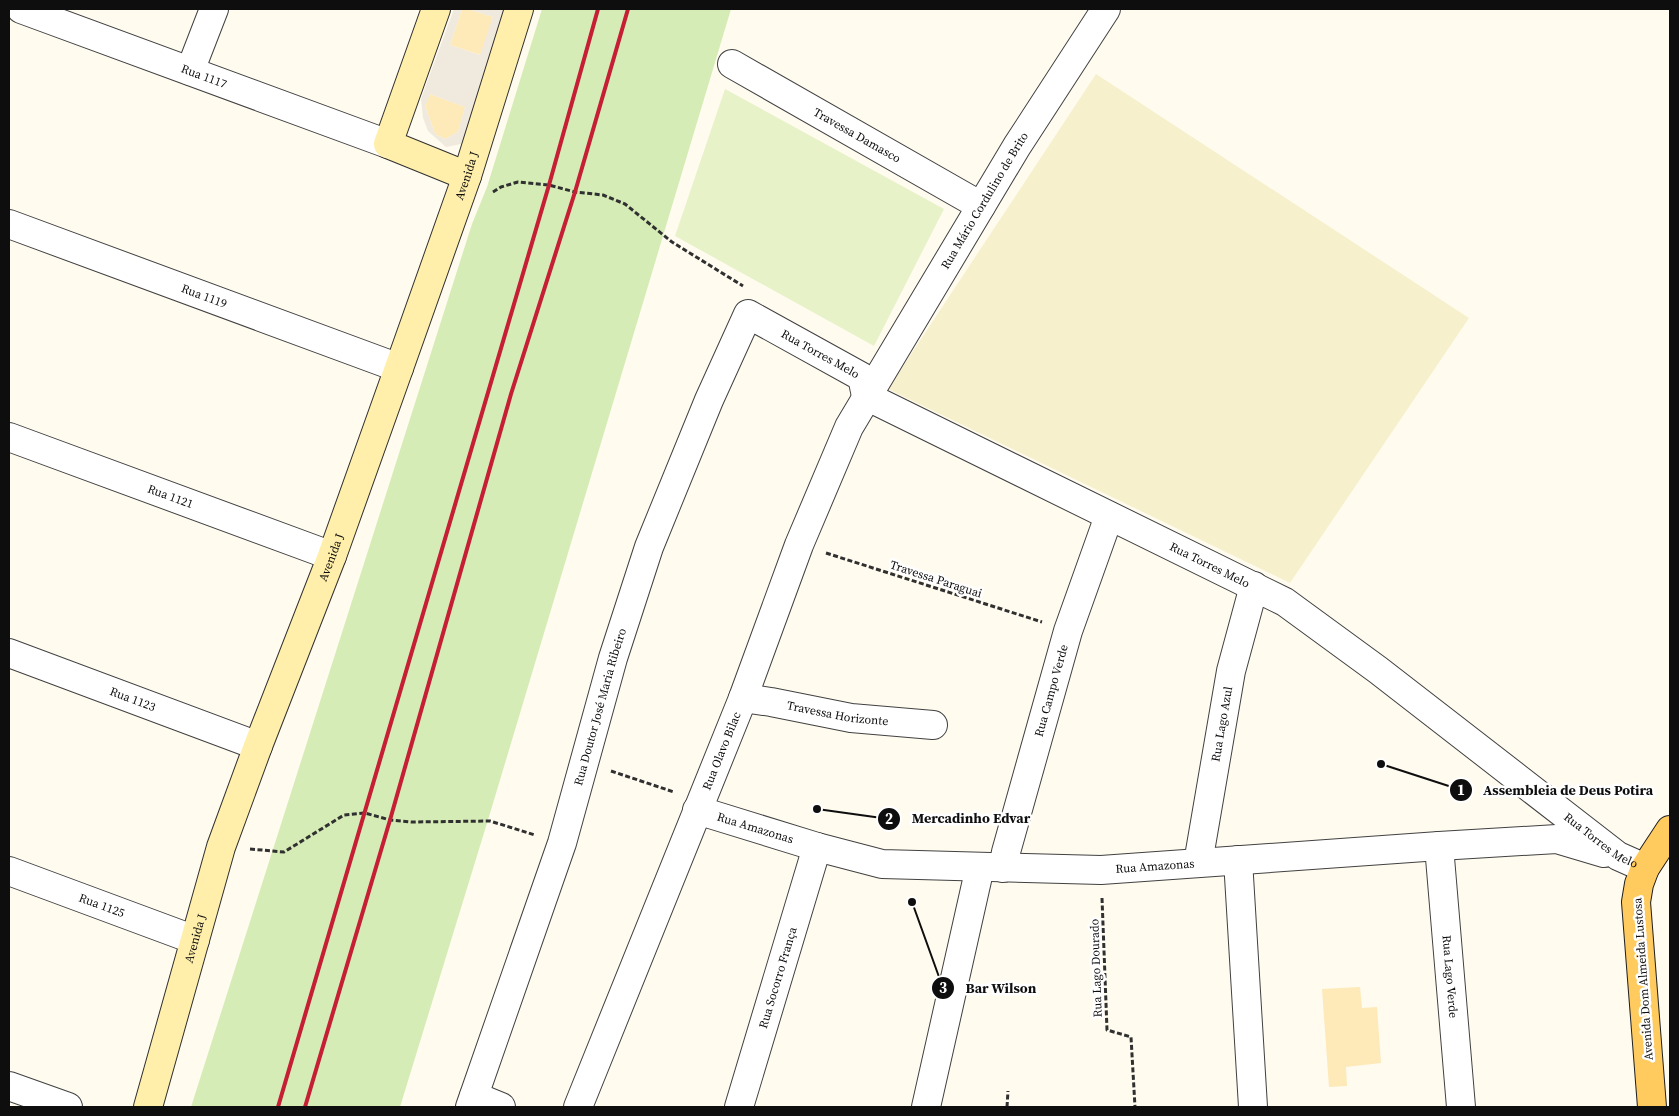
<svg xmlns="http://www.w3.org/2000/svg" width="1679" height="1116" font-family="'Source Serif 4',serif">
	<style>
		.farmland { fill: #f7f0cd }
		.green { fill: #d6ecb6 }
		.sand { fill: #fee9b9 }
		.pitch { fill: #e7f2c9 }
		.plaza { fill: #f0e9dd; fill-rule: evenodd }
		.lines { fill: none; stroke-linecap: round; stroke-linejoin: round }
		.street-casing { stroke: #414141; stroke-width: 30 }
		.secondary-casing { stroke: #303030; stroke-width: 30 }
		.primary-casing { stroke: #1f1f1f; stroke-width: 30 }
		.path { stroke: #303030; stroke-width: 3; stroke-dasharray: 5 2.5; stroke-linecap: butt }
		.street { stroke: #fff; stroke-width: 28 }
		.secondary { stroke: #ffefaa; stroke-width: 28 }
		.primary { stroke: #ffcb5f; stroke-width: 28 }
		.rail { stroke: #c61e34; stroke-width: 4 }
		.labels { text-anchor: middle; stroke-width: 5; stroke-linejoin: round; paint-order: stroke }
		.street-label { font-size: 12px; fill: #0e0e0e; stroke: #fff }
		.leader { fill: none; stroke: #0e0e0e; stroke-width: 2 }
		.callout-dot { fill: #0e0e0e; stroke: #fff; stroke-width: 2 }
		.mark-label { font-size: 15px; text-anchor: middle; font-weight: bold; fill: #fff }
		.callout-label { font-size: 14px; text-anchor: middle; font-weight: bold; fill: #0e0e0e; stroke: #fff; stroke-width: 5; stroke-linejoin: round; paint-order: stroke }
	</style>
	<rect width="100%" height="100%" fill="#fffbef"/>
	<path class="farmland" d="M1096 74 1469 318 1290 583 888 389Z"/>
	<path class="green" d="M542 9H731L491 810 400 1107H191L472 224 487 187Z"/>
	<g class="sand">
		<path d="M462 9H468L493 17 481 55 450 45Z"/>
		<path d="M430 94 465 107 458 132 445 139 435 134 425 106Z"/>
		<path d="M1360 987 1362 1008 1377 1007 1381 1063 1346 1067 1347 1086 1329 1087 1322 989Z"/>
	</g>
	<path class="pitch" d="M725 89 944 209 874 346 675 236Z"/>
	<path class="plaza" d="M454 9H462L450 45 480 55 493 17 468 9H505L468 137 461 144 446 147 428 131 423 118 421 99ZM430 94 465 107 458 132 445 139 435 134 425 106Z"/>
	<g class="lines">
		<g class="street-casing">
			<g id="street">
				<path id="s1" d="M21 9 388 144"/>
				<path id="s2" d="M732 64 981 206"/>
				<path d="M190 71 214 9"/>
				<path id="s3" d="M9 224 399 368"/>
				<path id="s4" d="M9 437 332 556"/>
				<path id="s5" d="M9 653 258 746"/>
				<path id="s6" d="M743 698 771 702 851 718 933 725"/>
				<path id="s7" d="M697 810 817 847 882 864 1101 870 1439 846 1557 839 1604 853"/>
				<path id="s8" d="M1439 846 1461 1107"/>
				<path d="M1238 860 1253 1107"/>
				<path id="s9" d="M1198 863 1231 671 1254 586"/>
				<path id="s10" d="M1003 868 1006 852 1068 631 1109 516"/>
				<path id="s11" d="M9 871 195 940"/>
				<path d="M9 1086 68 1107"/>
				<path d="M474 1096 501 1107"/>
				<path id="s12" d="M470 1107 562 843 613 658 649 547 709 400 748 314 862 377 866 396 1285 602 1378 670 1618 856 1645 868"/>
				<path id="s13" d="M578 1107 743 698 799 545 849 427 1017 146 1106 9"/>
				<path id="s14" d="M739 1107 817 847"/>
				<path d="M926 1107 980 867"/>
			</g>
		</g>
		<g class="secondary-casing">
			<g id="secondary">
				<path d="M436 9 388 144 467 176"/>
				<path id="s15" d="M148 1107 221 847 258 746 332 556 399 368 467 176 519 9"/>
			</g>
		</g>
		<g class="primary-casing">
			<path id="primary" d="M1652 1107 1636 902 1639 884 1645 868 1670 830"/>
		</g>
		<g class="path">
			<path d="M493 192 501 187 518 182 549 185 575 192 603 195 625 204 672 242 743 286"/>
			<path d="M826 553 1042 622"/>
			<path d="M611 771 674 792"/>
			<path d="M250 849 284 852 344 815 365 813 390 820 412 822 490 821 535 835"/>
			<path d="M1102 898 1107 1030 1131 1037 1135 1107"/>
			<path d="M1007 1107 1008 1091"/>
		</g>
		<use href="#street" class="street"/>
		<use href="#secondary" class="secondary"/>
		<use href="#primary" class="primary"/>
		<g class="rail">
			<path d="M278 1107 549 185 598 9"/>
			<path d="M305 1107 390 820 511 394 575 192 628 9"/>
		</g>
	</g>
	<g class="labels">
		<g class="street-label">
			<text dy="4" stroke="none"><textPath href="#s1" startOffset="195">Rua 1117</textPath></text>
			<text dy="4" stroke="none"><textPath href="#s2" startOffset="144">Travessa Damasco</textPath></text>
			<text dy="4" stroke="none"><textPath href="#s15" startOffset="985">Avenida J</textPath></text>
			<text dy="4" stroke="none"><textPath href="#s13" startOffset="996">Rua Mário Cordulino de Brito</textPath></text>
			<text dy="4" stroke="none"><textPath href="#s3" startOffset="208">Rua 1119</textPath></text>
			<text dy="4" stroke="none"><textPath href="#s12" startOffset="924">Rua Torres Melo</textPath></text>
			<text dy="4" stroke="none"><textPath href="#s4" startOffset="172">Rua 1121</textPath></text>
			<text dy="4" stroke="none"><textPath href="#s15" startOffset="580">Avenida J</textPath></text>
			<text dy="4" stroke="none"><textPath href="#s12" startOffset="1374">Rua Torres Melo</textPath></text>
			<text transform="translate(936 579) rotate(18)" y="4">Travessa Paraguai</text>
			<text dy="4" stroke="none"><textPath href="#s10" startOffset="184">Rua Campo Verde</textPath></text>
			<text dy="4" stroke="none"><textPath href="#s5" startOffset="132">Rua 1123</textPath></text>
			<text dy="4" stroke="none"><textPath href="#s12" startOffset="421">Rua Doutor José Maria Ribeiro</textPath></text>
			<text dy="4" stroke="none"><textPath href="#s6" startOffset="96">Travessa Horizonte</textPath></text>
			<text dy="4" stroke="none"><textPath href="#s9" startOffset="141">Rua Lago Azul</textPath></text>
			<text dy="4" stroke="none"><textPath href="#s13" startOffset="384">Rua Olavo Bilac</textPath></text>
			<text dy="4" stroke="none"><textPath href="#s7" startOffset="61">Rua Amazonas</textPath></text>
			<text dy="4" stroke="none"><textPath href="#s12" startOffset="1854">Rua Torres Melo</textPath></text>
			<text dy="4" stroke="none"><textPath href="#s7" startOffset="466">Rua Amazonas</textPath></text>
			<text dy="4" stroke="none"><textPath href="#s11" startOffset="99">Rua 1125</textPath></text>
			<text dy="4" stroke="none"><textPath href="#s15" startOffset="175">Avenida J</textPath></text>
			<text transform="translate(1096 968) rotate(-92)" y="4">Rua Lago Dourado</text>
			<text dy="4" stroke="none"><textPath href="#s14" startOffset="135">Rua Socorro França</textPath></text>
			<text dy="4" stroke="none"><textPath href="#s8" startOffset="131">Rua Lago Verde</textPath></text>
			<text transform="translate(1643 979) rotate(-94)" y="4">Avenida Dom Almeida Lustosa</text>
		</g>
	</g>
	<path class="leader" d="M1381 764L1461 790M817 809L889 819M912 902L943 988"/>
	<g class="callout-dot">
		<circle cx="1381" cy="764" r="5"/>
		<circle cx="817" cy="809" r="5"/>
		<circle cx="912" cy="902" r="5"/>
		<circle cx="1461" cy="790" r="12"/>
		<circle cx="889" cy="819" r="12"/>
		<circle cx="943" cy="988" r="12"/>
	</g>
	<g class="mark-label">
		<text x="1461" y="795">1</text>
		<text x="889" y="824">2</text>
		<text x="943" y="993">3</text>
	</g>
	<g class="callout-label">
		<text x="1568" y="795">Assembleia de Deus Potira</text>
		<text x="971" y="823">Mercadinho Edvar</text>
		<text x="1001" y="993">Bar Wilson</text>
	</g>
	<rect width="1679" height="1116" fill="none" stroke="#0e0e0e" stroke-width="20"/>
</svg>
